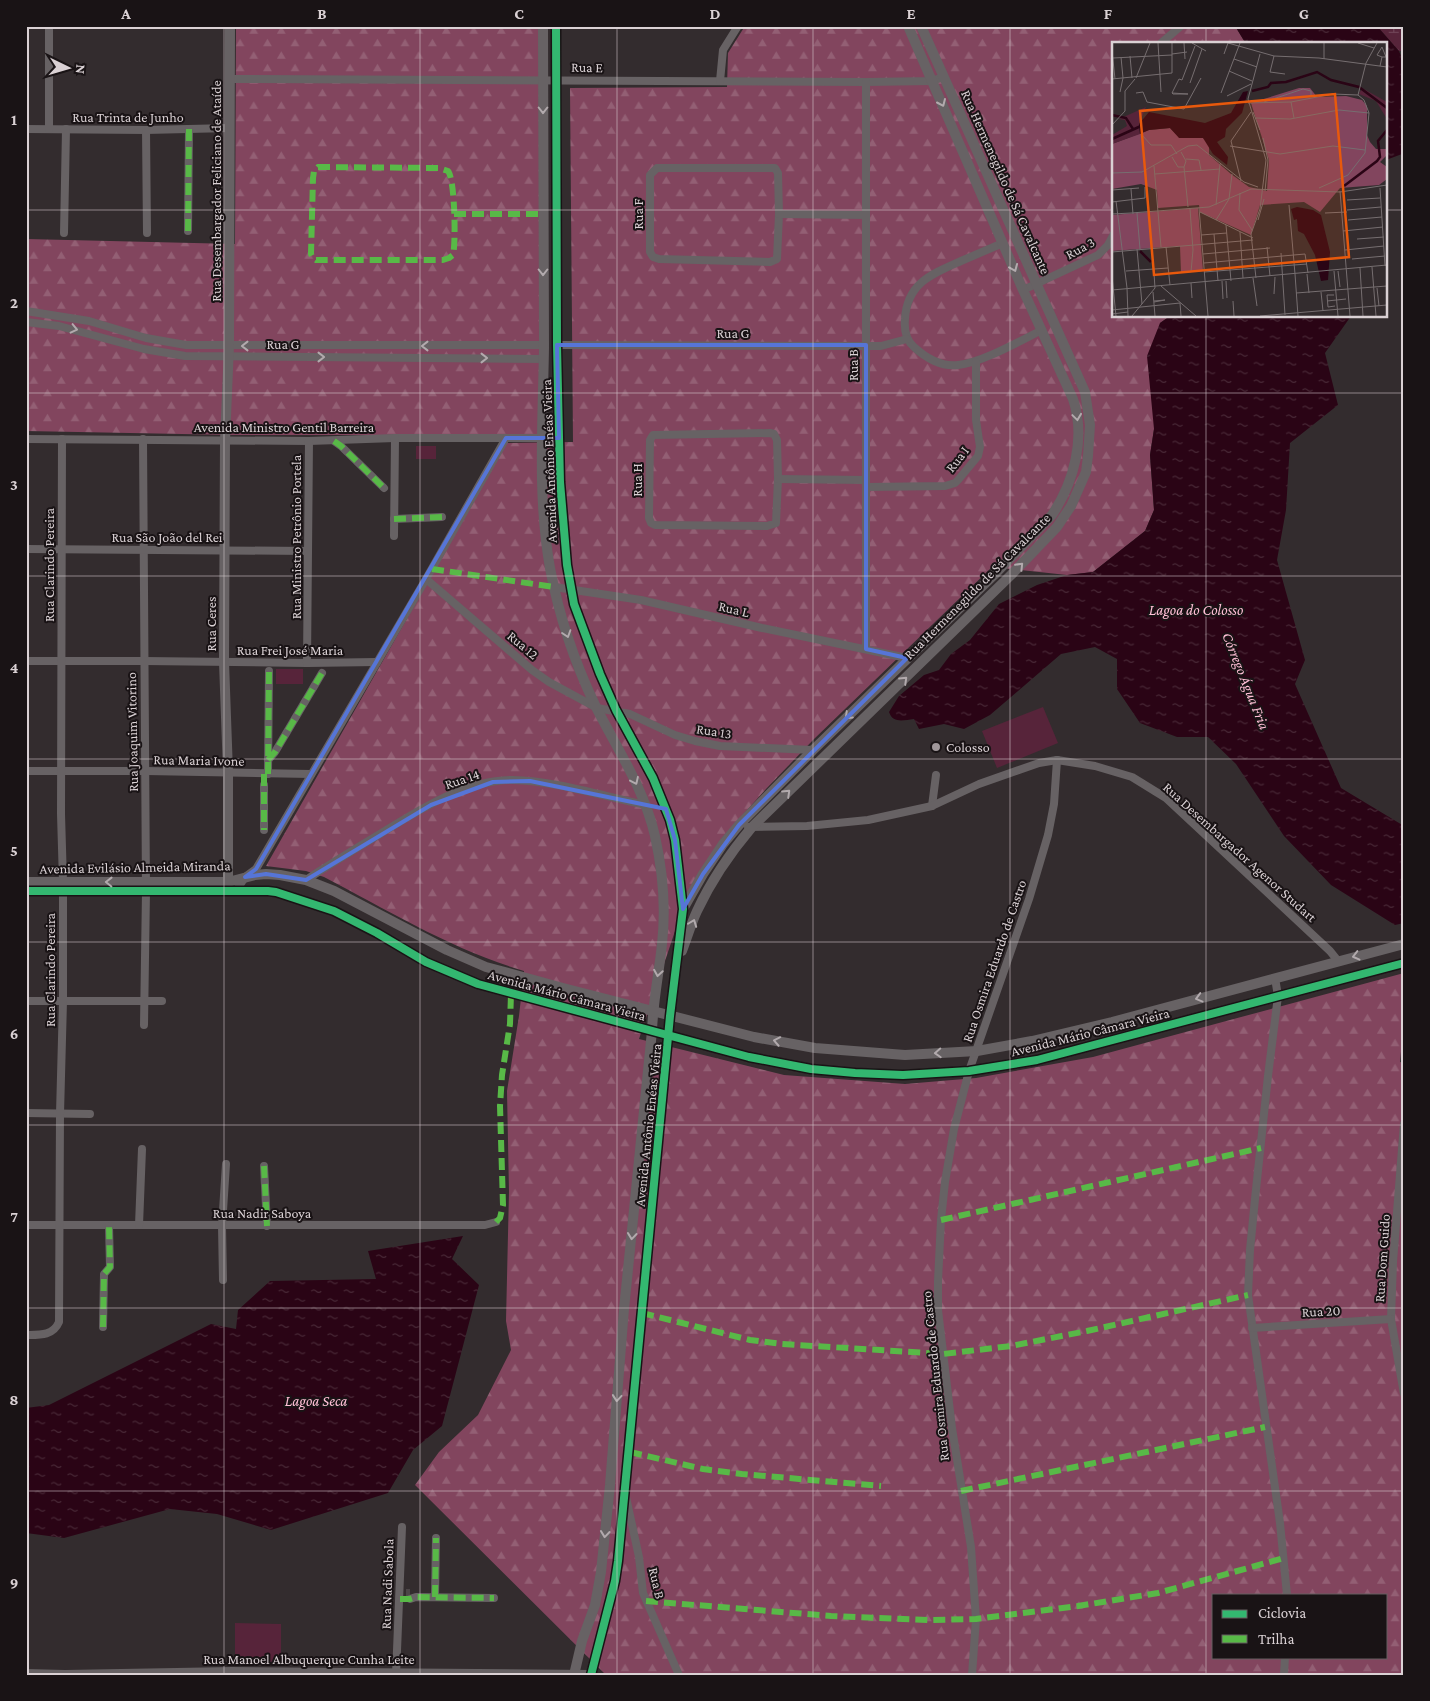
<svg xmlns="http://www.w3.org/2000/svg" width="1430" height="1701" font-family="'Crimson Pro',serif">
	<style>
		.grass { fill: #57243a }
		.forest { fill: url(#forest-firs); fill-rule: evenodd }
		.wetland { fill: url(#wetland-marsh) }
		.water { fill: url(#water-ripples) }
		.lines { fill: none; stroke-linecap: round; stroke-linejoin: round }
		.minor-tunnel { stroke: #4c4547; stroke-width: 8; stroke-dasharray: 8 4; stroke-linecap: butt }
		.minor { stroke: #676264; stroke-width: 8 }
		.tertiary { stroke: #676264; stroke-width: 10 }
		.quiet { stroke: #58b947; stroke-width: 6; stroke-dasharray: 12 6; stroke-linecap: butt }
		.cycleway-casing { stroke: #191315; stroke-width: 11 }
		.cycleway { stroke: #33b770; stroke-width: 8 }
		.oneway { stroke: #b2aaad }
		.marked { fill: none; stroke: #5675d7; stroke-width: 4; stroke-linejoin: round }
		.grid { fill: none; stroke: #dad1d4; stroke-width: 1; stroke-opacity: 0.55 }
		.poi-dot { fill: #a0979a; stroke: #191315; stroke-width: 2 }
		.labels { text-anchor: middle; stroke-width: 4; stroke-linejoin: round; paint-order: stroke }
		.street-label { font-size: 14px; fill: #dad1d4; stroke: #191315 }
		.poi-label { font-size: 14px; fill: #dad1d4; stroke: #191315; text-anchor: start }
		.water-label { font-size: 15px; font-style: italic; fill: #ffbfd6; stroke: #191315 }
		.inset-river { fill: none; stroke: #2a0415; stroke-width: 2.5 }
		.inset-road { fill: none; stroke: #766e70; stroke-width: 1 }
		.view { fill: #e8590c; fill-opacity: 0.15; stroke: #e8590c; stroke-width: 2.5 }
		.inset-edge { fill: none; stroke: #dad1d4; stroke-width: 2.5 }
		.neatline { fill: none; stroke: #dad1d4; stroke-width: 2 }
		.grid-label { font-size: 16px; text-anchor: middle; font-weight: bold; fill: #dad1d4 }
	</style>
	<defs>
		<pattern id="forest-firs" width="22" height="20" patternUnits="userSpaceOnUse" patternTransform="scale(1.25)"><rect width="22" height="20" fill="#82455e"/><path d="M5 1l3.5 6h-7zM16 11l3.5 6h-7z" fill="#935f74"/></pattern>
		<pattern id="wetland-marsh" width="20" height="14" patternUnits="userSpaceOnUse" patternTransform="scale(1.25)"><rect width="20" height="14" fill="#57243a"/><path d="M1 5h8M5 5V1M11 12h8M15 12V8" fill="none" stroke="#6f4356"/></pattern>
		<pattern id="water-ripples" width="26" height="14" patternUnits="userSpaceOnUse" patternTransform="scale(1.25)"><rect width="26" height="14" fill="#2a0415"/><path d="M2 4q2-2 4 0t4 0M15 11q2-2 4 0t4 0" fill="none" stroke="#482836"/></pattern>
	</defs>
	<rect width="100%" height="100%" fill="#332c2e"/>
	<g class="grass">
		<rect x="416" y="446" width="20" height="13"/>
		<rect x="276" y="669" width="27" height="15"/>
		<path d="M1043 707 1058 743 997 768 982 731Z"/>
		<path d="M235 1623 281 1624V1662L235 1661Z"/>
	</g>
	<g class="forest">
		<path d="M236 26H540L541 435H234L26 431V239L235 244Z"/>
		<path d="M745 26H1235L1246 44H1114V316H1170L1160 323 1154 429 1150 455 1154 510 1145 531 1093 572 1067 575 992 567 814 739 766 789 722 838 688 892 639 1039 784 1075 905 1084 976 1078 1093 1057 1404 973V1020L1400 1062 1404 1063V1675H606L415 1485 439 1452 478 1415 511 1350 506 1321 509 1192 507 1091 519 1016 524 971C453 950 389 911 324 877L306 871 266 866 507 443 573 442 570 88 727 87 728 53ZM1214 1595H1386V1657H1214Z"/>
	</g>
	<path class="wetland" d="M1377 26H1404V51H1399Z"/>
	<g class="water">
		<path d="M1235 26H1377L1399 51 1404 64V148L1402 154 1386 160V44H1246Z"/>
		<path d="M1170 316H1351L1325 353 1338 405 1290 443 1286 510 1277 560 1305 660 1295 684 1341 788 1404 826V923L1395 925 1331 885 1284 836 1236 764 1208 737H1177L1140 723 1117 689V659L1095 647 1061 654 990 715 964 729 944 724 919 729 914 719C904 720 893 724 889 712L899 696 924 675 939 670 951 654 970 640 999 604 1037 585 1067 575 1093 572 1145 531 1154 510 1150 455 1154 429 1147 356 1160 323Z"/>
		<path d="M463 1236 452 1259 479 1285 442 1426 413 1450 388 1493 271 1530 217 1514 170 1509 64 1538 26 1533V1408L49 1405 211 1324 236 1329 238 1310 270 1281 376 1279 368 1251Z"/>
	</g>
	<g class="lines">
		<path class="minor-tunnel" d="M406 1593H410"/>
		<g class="minor">
			<path d="M1160 44 1181 26"/>
			<path d="M230 79 866 82 932 81 943 77"/>
			<path d="M720 81 723 50 738 26"/>
			<path d="M26 129 146 130 230 128"/>
			<path d="M49 129V26"/>
			<path d="M146 130 147 233"/>
			<path d="M657 168H775L778 173 779 214 777 259 770 262 659 259 653 257 650 252V175Z"/>
			<path d="M779 214 866 215"/>
			<path d="M188 231 189 129"/>
			<path d="M64 233 66 129"/>
			<path d="M1003 243C989 249 975 255 961 261 932 274 907 283 905 319 904 330 906 340 914 347 926 358 941 367 958 365 981 363 1020 341 1042 330"/>
			<path d="M1023 290 1098 255 1108 245 1114 234"/>
			<path d="M26 311 89 321 146 338 186 345H544"/>
			<path d="M26 322 59 326 144 349 185 356 544 359"/>
			<path d="M557 345 881 346 907 339"/>
			<path d="M770 433 774 434 777 440 778 479 776 523 767 526 655 525 651 523 649 518 650 440 653 435Z"/>
			<path d="M26 439 309 441 395 438H543"/>
			<path d="M143 439 146 891 144 1025"/>
			<path d="M334 441 341 446 384 488"/>
			<path d="M778 479 866 480"/>
			<path d="M866 487 945 486 955 483 958 480 978 456 980 447 976 420V362"/>
			<path d="M394 519 442 517"/>
			<path d="M394 536 395 438"/>
			<path d="M26 549 308 551"/>
			<path d="M426 579 532 670 549 682 597 708 630 714 675 735 695 741 720 746 813 750"/>
			<path d="M554 587 641 600 762 628 907 658"/>
			<path d="M866 649V82"/>
			<path d="M26 661H144L307 663 377 662"/>
			<path d="M307 663 309 441"/>
			<path d="M268 760 275 752 322 673"/>
			<path d="M26 771H146L311 774"/>
			<path d="M268 774 269 671"/>
			<path d="M264 785V830"/>
			<path d="M932 806 936 775"/>
			<path d="M748 827 807 826 868 820 932 806 979 784 1039 763 1057 760 1095 766 1132 777 1166 798 1330 951 1338 961"/>
			<path d="M306 880C330 864 355 849 380 834 419 810 465 780 512 780 557 781 602 796 646 805"/>
			<path d="M236 891 245 877 256 869 426 579 506 438"/>
			<path d="M1275 978 1278 996 1268 1076 1255 1199 1250 1250 1248 1295 1280 1523 1287 1595"/>
			<path d="M26 1001H162"/>
			<path d="M26 1113 90 1114"/>
			<path d="M1404 1124 1393 1262 1391 1319 1404 1394"/>
			<path d="M264 1166 267 1226"/>
			<path d="M26 1225H485L496 1222"/>
			<path d="M139 1225 142 1149"/>
			<path d="M223 1280 222 1226 226 1164"/>
			<path d="M103 1327 104 1274 110 1267 109 1226"/>
			<path d="M1252 1328 1391 1319"/>
			<path d="M26 1335C40 1335 53 1336 59 1322L60 1114 63 1001V882L61 814 62 439"/>
			<path d="M626 1497 639 1557 643 1593 679 1675"/>
			<path d="M435 1597 436 1538"/>
			<path d="M410 1599 416 1597 494 1598"/>
			<path d="M26 1673 65 1674 232 1671 591 1674"/>
			<path d="M396 1675 402 1527"/>
			<path d="M972 1675 976 1619 971 1547 952 1428 938 1310V1281L941 1220 945 1182 954 1129 969 1071 1029 899 1048 835 1054 804 1057 760"/>
			<path d="M1284 1675 1285 1657"/>
		</g>
		<g class="tertiary">
			<path d="M543 26C543 133 544 240 544 347 543 420 537 495 550 568 559 616 574 661 595 705 617 749 644 788 655 836 663 872 666 908 662 944 659 973 653 1001 652 1031L624 1309 610 1485 601 1572 595 1605 582 1641 574 1675"/>
			<path d="M556 26 557 345 560 482 567 565 574 604 600 674 616 710 653 778 670 820 675 840 683 909 670 1016 618 1561 615 1581 591 1675"/>
			<path d="M26 882H228L255 875 266 874 280 875 306 880 334 891 447 950 486 967 563 988 754 1037 815 1048 905 1055 977 1051 1032 1041 1112 1022 1404 944"/>
			<path d="M226 888 228 882V772L224 662 225 440 229 346 230 26"/>
			<path d="M26 891H268L276 892 334 911 377 933 426 962 478 984 749 1057 811 1069 855 1073 903 1075 969 1071 1037 1060 1404 963"/>
			<path d="M683 909 703 874 723 844 739 825 813 750 994 575 1052 515C1074 482 1086 438 1073 399L1023 290 908 26"/>
			<path d="M682 951C687 938 691 924 697 911 711 881 730 853 752 827L1011 575 1057 527 1071 506 1086 472 1088 456 1090 425 1085 392 921 26"/>
		</g>
		<g class="quiet">
			<path d="M318 167 439 168 448 171C455 179 456 244 453 255L449 258 443 260H316L313 258 311 254 313 178 314 171Z"/>
			<path d="M454 214H543"/>
			<path d="M188 231 189 129"/>
			<path d="M334 441 341 446 384 488"/>
			<path d="M394 519 442 517"/>
			<path d="M432 569 554 587"/>
			<path d="M268 760 275 752 322 673"/>
			<path d="M264 774V830"/>
			<path d="M268 774 269 671"/>
			<path d="M264 1166 267 1226"/>
			<path d="M941 1220 1261 1148"/>
			<path d="M496 1222 500 1218 503 1205 500 1106 502 1075 510 1024 511 994"/>
			<path d="M642 1313 750 1340 782 1344 943 1354 1011 1346 1087 1331 1248 1295"/>
			<path d="M103 1327 104 1274 110 1267 109 1226"/>
			<path d="M630 1452 703 1469 742 1474 881 1486"/>
			<path d="M961 1491 1265 1427"/>
			<path d="M435 1597 436 1538"/>
			<path d="M400 1599H410L416 1597 494 1598"/>
			<path d="M646 1601 831 1616 930 1620 976 1619 1078 1606 1158 1593 1284 1558"/>
		</g>
		<g class="cycleway-casing">
			<g id="cycleway">
				<path d="M556 26 557 345 560 482 567 565 574 604 600 674 616 710 653 778 670 820 675 840 683 909 670 1016 618 1561 615 1581 591 1675"/>
				<path d="M26 891H268L276 892 334 911 377 933 426 962 478 984 749 1057 811 1069 855 1073 903 1075 969 1071 1037 1060 1404 963"/>
			</g>
		</g>
		<use href="#cycleway" class="cycleway"/>
	</g>
	<defs><path id="oneway-chevron" d="M-2-3.5L2.5 0L-2 3.5" fill="none" stroke-width="1.6" stroke-linecap="round" stroke-linejoin="round" transform="scale(1.25)"/></defs>
	<g class="oneway">
		<use href="#oneway-chevron" transform="translate(942 103) rotate(66)"/>
		<use href="#oneway-chevron" transform="translate(543 110) rotate(90)"/>
		<use href="#oneway-chevron" transform="translate(1014 268) rotate(67)"/>
		<use href="#oneway-chevron" transform="translate(543 272) rotate(90)"/>
		<use href="#oneway-chevron" transform="translate(74 329) rotate(13)"/>
		<use href="#oneway-chevron" transform="translate(245 346) rotate(180)"/>
		<use href="#oneway-chevron" transform="translate(425 346) rotate(180)"/>
		<use href="#oneway-chevron" transform="translate(321 357)"/>
		<use href="#oneway-chevron" transform="translate(484 358)"/>
		<use href="#oneway-chevron" transform="translate(1077 417) rotate(82)"/>
		<use href="#oneway-chevron" transform="translate(1020 566) rotate(-46)"/>
		<use href="#oneway-chevron" transform="translate(567 634) rotate(72)"/>
		<use href="#oneway-chevron" transform="translate(904 680) rotate(-44)"/>
		<use href="#oneway-chevron" transform="translate(848 716) rotate(136)"/>
		<use href="#oneway-chevron" transform="translate(635 781) rotate(65)"/>
		<use href="#oneway-chevron" transform="translate(787 793) rotate(-44)"/>
		<use href="#oneway-chevron" transform="translate(109 882) rotate(-179)"/>
		<use href="#oneway-chevron" transform="translate(693 923) rotate(-69)"/>
		<use href="#oneway-chevron" transform="translate(1356 956) rotate(166)"/>
		<use href="#oneway-chevron" transform="translate(658 973) rotate(99)"/>
		<use href="#oneway-chevron" transform="translate(1199 998) rotate(165)"/>
		<use href="#oneway-chevron" transform="translate(777 1041) rotate(-169)"/>
		<use href="#oneway-chevron" transform="translate(938 1053) rotate(177)"/>
		<use href="#oneway-chevron" transform="translate(632 1236) rotate(96)"/>
		<use href="#oneway-chevron" transform="translate(617 1398) rotate(95)"/>
		<use href="#oneway-chevron" transform="translate(605 1534) rotate(96)"/>
	</g>
	<path class="marked" d="M557 345H866V649L907 658 739 825 703 874 683 909 675 840 666 809 530 781 493 782 431 805 306 880 266 874 245 877 256 869 506 438H559Z"/>
	<path class="grid" d="M224 26V1675M420 26V1675M617 26V1675M813 26V1675M1010 26V1675M1206 26V44M26 210H1114M1386 210H1404M1206 316V1675M26 393H1404M26 576H1404M26 759H1404M26 942H1404M26 1125H1404M26 1308H1404M26 1491H1404"/>
	<circle class="poi-dot" cx="936" cy="747" r="5"/>
	<g class="labels">
		<g class="street-label">
			<text transform="translate(587 67) rotate(1)" y="5">Rua E</text>
			<text x="128" y="122">Rua Trinta de Junho</text>
			<text transform="translate(1006 182) rotate(66)" y="5">Rua Hermenegildo de Sá Cavalcante</text>
			<text transform="translate(216 191) rotate(-90)" y="5">Rua Desembargador Feliciano de Ataíde</text>
			<text transform="translate(638 214) rotate(-90)" y="5">Rua F</text>
			<text transform="translate(1080 248) rotate(-28)" y="5">Rua 3</text>
			<text x="733" y="338">Rua G</text>
			<text x="283" y="349">Rua G</text>
			<text transform="translate(853 365) rotate(-90)" y="5">Rua B</text>
			<text x="284" y="432">Avenida Ministro Gentil Barreira</text>
			<text transform="translate(957 459) rotate(-52)" y="5">Rua I</text>
			<text transform="translate(549 461) rotate(-92)" y="5">Avenida Antônio Enéas Vieira</text>
			<text transform="translate(637 480) rotate(-90)" y="5">Rua H</text>
			<text x="167" y="542">Rua São João del Rei</text>
			<text transform="translate(296 537) rotate(-90)" y="5">Rua Ministro Petrônio Portela</text>
			<text transform="translate(49 565) rotate(-90)" y="5">Rua Clarindo Pereira</text>
			<text transform="translate(977 586) rotate(-45)" y="5">Rua Hermenegildo de Sá Cavalcante</text>
			<text transform="translate(734 609) rotate(13)" y="5">Rua L</text>
			<text transform="translate(211 624) rotate(-90)" y="5">Rua Ceres</text>
			<text transform="translate(523 645) rotate(40)" y="5">Rua 12</text>
			<text x="290" y="655">Rua Frei José Maria</text>
			<text transform="translate(714 731) rotate(9)" y="5">Rua 13</text>
			<text transform="translate(132 732) rotate(-91)" y="5">Rua Joaquim Vitorino</text>
			<text transform="translate(199 760) rotate(1)" y="5">Rua Maria Ivone</text>
			<text transform="translate(462 779) rotate(-19)" y="5">Rua 14</text>
			<text transform="translate(1240 852) rotate(42)" y="5">Rua Desembargador Agenor Studart</text>
			<text transform="translate(135 867) rotate(-1)" y="5">Avenida Evilásio Almeida Miranda</text>
			<text transform="translate(994 961) rotate(-71)" y="5">Rua Osmira Eduardo de Castro</text>
			<text transform="translate(50 970) rotate(-90)" y="5">Rua Clarindo Pereira</text>
			<text transform="translate(567 995) rotate(15)" y="5">Avenida Mário Câmara Vieira</text>
			<text transform="translate(1090 1032) rotate(-14)" y="5">Avenida Mário Câmara Vieira</text>
			<text transform="translate(648 1125) rotate(-84)" y="5">Avenida Antônio Enéas Vieira</text>
			<text x="262" y="1218">Rua Nadir Saboya</text>
			<text transform="translate(1382 1258) rotate(-86)" y="5">Rua Dom Guido</text>
			<text transform="translate(1321 1311) rotate(-3)" y="5">Rua 20</text>
			<text transform="translate(935 1376) rotate(-96)" y="5">Rua Osmira Eduardo de Castro</text>
			<text transform="translate(657 1583) rotate(77)" y="5">Rua B</text>
			<text transform="translate(387 1584) rotate(-88)" y="5">Rua Nadi Sabola</text>
			<text x="309" y="1664">Rua Manoel Albuquerque Cunha Leite</text>
		</g>
		<g class="poi-label">
			<text x="946" y="752">Colosso</text>
		</g>
		<g class="water-label">
			<text x="1196" y="615">Lagoa do Colosso</text>
			<text transform="translate(1246 681) rotate(68)" y="5">Córrego Água Fria</text>
			<text x="316" y="1406">Lagoa Seca</text>
		</g>
	</g>
	<g transform="translate(1112 42)">
		<rect width="275" height="275" fill="#332c2e"/>
		<path d="M187 46H198L205 55 234 54 250 58 255 64V93L258 100 264 107H275V113L268 120 275 125V137L267 143 228 146 208 170 192 160 148 163 139 193 88 170 87 163 46 166 45 148 29 142 0 147V102L37 88 58 86 64 92 91 96 97 101V113L119 132 137 145 155 149 157 118 139 61ZM86 166 91 229 69 231 68 204 0 209V173Z" fill="#82455e"/>
		<path d="M250 46 275 60V77L264 59 247 52ZM34 65 27 82 28 92 0 102V93L15 84 13 78 7 77Z" fill="#57243a"/>
		<path d="M136 49 130 71 114 87 113 95 105 100 116 115 115 123 101 112 91 96H67L58 86 37 88 28 92 27 82 37 70 93 81 119 71 131 50ZM185 165 201 168 209 173 218 210 216 238 209 239 203 213 192 192 186 189 185 177 182 178 179 167Z" fill="#2a0415"/>
		<path class="inset-river" d="M140 49 156 45 159 41 174 40 205 30 219 38 247 45 275 66M0 73 14 76 21 87M0 97 29 84M232 144 265 119 268 115 266 99 275 88M28 209 39 220"/>
		<path class="inset-road" d="M46 1 49 50M72 1 73 17M80 1 94 9M212 1V17M246 1 262 6M0 9 3 37M60 12 75 10M112 12 116 1 162 14 207 16 275 25M18 14 20 36M162 14 158 30 173 32M1 16 60 13M122 17 145 25M268 24 270 15H274L270 5 265 13 270 15M117 29 140 39M24 36 38 1M0 37 60 31V1M78 41 90 7M8 50 11 36 9 15M24 51 31 50 35 60 72 67 89 36M60 51 76 52H61L60 51 67 37 70 38 83 4M109 51 128 1M246 53 254 21 265 1M115 54 139 42M152 60 191 47 199 49V55M179 60 182 76M136 61 179 60 221 52 246 53 252 58 257 71 253 111 236 133 207 146M141 70 148 88M143 76 178 77 227 68 257 71M0 83 13 69V49L23 37M30 93 39 103H59L65 112M151 96 156 118 153 149M118 104 168 112 221 104 253 108M60 115 66 125H72L74 119 69 110M74 117 87 118 89 128M42 124 49 205M72 125 76 165M0 131 30 130 76 104 85 103 132 140 146 145M43 132 108 127M129 139 119 99 139 70M268 146 273 224M19 147 21 172M0 148 27 146M228 149 238 274M128 151 127 168 140 188M235 158 268 156M4 159 15 246M0 160 33 156V145M104 163 108 122M177 163 183 232M87 166 96 274M78 167 81 208 79 230M235 168 269 165M88 170 141 196M19 171 97 165 139 147 228 150 275 143M25 171 28 207M213 171 235 170M0 172 19 171M104 178 117 157 120 132M146 178 152 157M236 178 270 175M114 183 119 239M231 189 271 185M128 190 131 236M102 192 106 239M89 193 115 191M245 197 272 195M54 205 58 243M155 205 158 234M25 207 30 262M233 208 272 204M0 210 141 198M169 211 173 273M91 212 158 206M240 217 273 214M92 221 193 212 196 231M260 225 264 274M248 226 251 274M14 229 56 226M222 229 226 274M226 229 228 245M92 230 195 222M183 232 186 274M195 232 197 251M0 234 4 274M141 236 145 264M144 236 139 192 148 167 154 118 136 57 148 12M110 239 111 257M114 239 115 256M79 241 80 256M49 244 84 274M15 246 16 274M265 246 267 264M0 248 275 223M41 250 43 274M209 250 211 269M184 251 275 244M162 252 163 235M222 253H215L216 265 223 264M42 259 53 258 42 260M121 259 122 274M215 259 234 257M0 268 68 261 69 274M0 272 16 270M20 274 43 246 41 217M148 274 275 263"/>
		<path class="view" d="M223 52 237 215 42 233 28 69Z"/>
		<rect width="275" height="275" class="inset-edge"/>
	</g>
	<rect width="1430" height="1701" fill="none" stroke="#191315" stroke-width="55"/>
	<rect x="1212" y="1594" width="175" height="65" fill="#191315" stroke="#665f61"/>
	<rect x="1222" y="1610" width="25" height="8" fill="#33b770" stroke="#665f61"/>
	<text x="1258" y="1618" font-size="15" fill="#dad1d4">Ciclovia</text>
	<rect x="1222" y="1635" width="25" height="8" fill="#58b947" stroke="#665f61"/>
	<text x="1258" y="1644" font-size="15" fill="#dad1d4">Trilha</text>
	<g transform="translate(68 68) rotate(95)" stroke="#191315" stroke-width="4" paint-order="stroke">
	<path d="M0-4L9 19L0 12L-9 19Z" fill="#dad1d4"/>
	<text y="-8" font-size="14" font-weight="bold" text-anchor="middle" fill="#dad1d4">N</text>
	</g>
	<rect x="28" y="28" width="1374" height="1646" class="neatline"/>
	<g class="grid-label">
		<text x="126" y="19">A</text>
		<text x="322" y="19">B</text>
		<text x="519" y="19">C</text>
		<text x="715" y="19">D</text>
		<text x="911" y="19">E</text>
		<text x="1108" y="19">F</text>
		<text x="1304" y="19">G</text>
		<text x="14" y="125">1</text>
		<text x="14" y="308">2</text>
		<text x="14" y="490">3</text>
		<text x="14" y="673">4</text>
		<text x="14" y="856">5</text>
		<text x="14" y="1039">6</text>
		<text x="14" y="1222">7</text>
		<text x="14" y="1405">8</text>
		<text x="14" y="1588">9</text>
	</g>
</svg>
